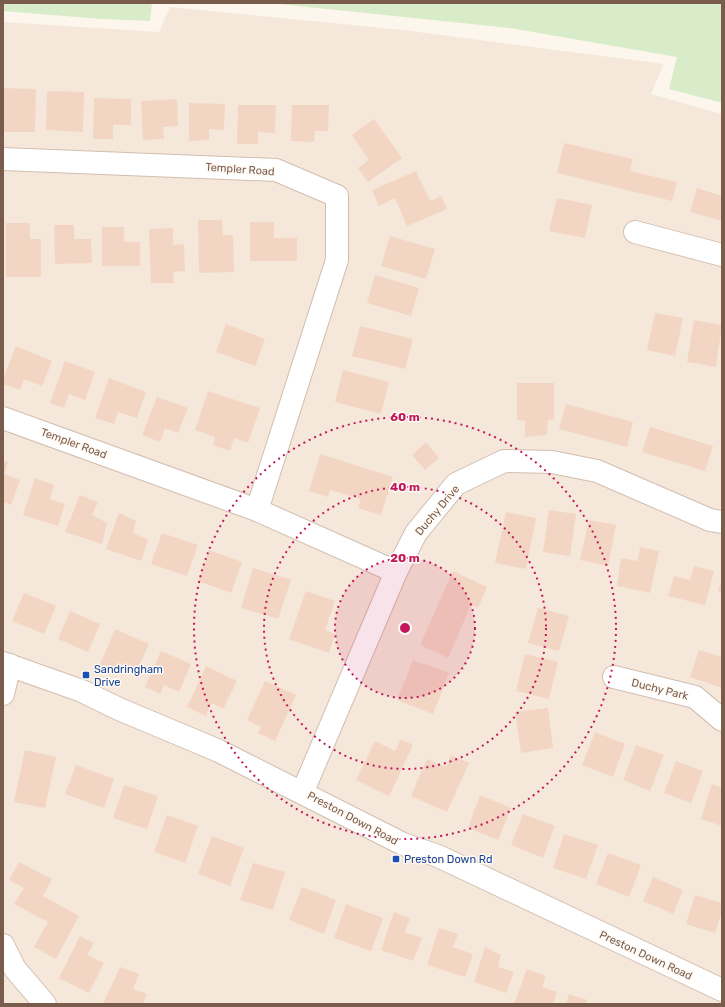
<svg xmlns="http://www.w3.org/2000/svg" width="725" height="1007" font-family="Rubik,sans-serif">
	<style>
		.residential { fill: #f5e8da }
		.green { fill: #d8ecc9 }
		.building { fill: #f3d5c3 }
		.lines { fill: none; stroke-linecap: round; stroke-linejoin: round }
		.minor-casing { stroke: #d1beb0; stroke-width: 24 }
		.minor { stroke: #fff; stroke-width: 22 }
		.ring { fill: none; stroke: #c2185b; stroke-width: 2; stroke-dasharray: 2 4 }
		.transit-dot { fill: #1a4fb4; stroke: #fffaf3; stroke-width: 1.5 }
		.labels { text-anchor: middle; stroke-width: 3; stroke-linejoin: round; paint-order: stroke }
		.street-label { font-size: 11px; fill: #7a5c4d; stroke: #fffaf3 }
		.transit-label { font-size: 11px; fill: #164399; stroke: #fffaf3; text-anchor: start }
		.centre { fill: #c2185b; stroke: #fffaf3; stroke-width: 2 }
		.ring-label { font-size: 12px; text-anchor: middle; font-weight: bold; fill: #c2185b; stroke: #fffaf3; stroke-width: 3; stroke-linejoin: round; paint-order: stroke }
	</style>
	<rect width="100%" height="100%" fill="#fdf6ec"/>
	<path class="residential" d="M170 7 403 30 664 64 651 94 722 114V1004H3V22L159 32Z"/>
	<g class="green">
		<path d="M3 3H152L150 21 101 19 3 11Z"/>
		<path d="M269 3H722V103L669 89 677 57 510 28Z"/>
	</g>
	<g class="building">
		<path d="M3 88 36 89 35 132H3Z"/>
		<path d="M47 91 84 92 83 132 46 130Z"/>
		<path d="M94 98 131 99V125H113V139H93Z"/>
		<path d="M177 99 178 126 163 127 164 139 143 140 141 101Z"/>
		<path d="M189 103 225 104 224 130 209 129V140L189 141Z"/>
		<path d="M238 105H276L275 133 258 132V144H237Z"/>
		<path d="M292 105H329L328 131H315L314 142 291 141Z"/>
		<path d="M374 119 402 158 368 182 358 168 369 160 352 135Z"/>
		<path d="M564 143 633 159 630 171 677 182 672 201 557 173Z"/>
		<path d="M416 171 430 201 441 196 447 209 407 226 395 198 379 206 372 190Z"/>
		<path d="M697 188 722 196V221L690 212Z"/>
		<path d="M557 198 592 205 585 238 549 231Z"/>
		<path d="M198 220H222L223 235H233L234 272 199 273Z"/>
		<path d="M250 222H274V238H297V261H250Z"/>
		<path d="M6 223H30V239H41V277H6Z"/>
		<path d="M54 225H74V239H91L92 263 55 264Z"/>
		<path d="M102 227H124V242H140V266H102Z"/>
		<path d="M173 228V245L184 244 185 271 173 272 174 283H151L149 229Z"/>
		<path d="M390 236 435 249 426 279 381 266Z"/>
		<path d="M375 275 419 288 411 316 367 303Z"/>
		<path d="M655 313 683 318 675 356 647 350Z"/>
		<path d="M694 320 722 325 716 367 687 362Z"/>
		<path d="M226 324 265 339 255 366 216 352Z"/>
		<path d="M360 326 413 339 405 369 352 356Z"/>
		<path d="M16 346 52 361 42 386 24 379 20 390 3 384V379Z"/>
		<path d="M65 361 95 372 85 400 69 394 64 408 50 403Z"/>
		<path d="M343 370 389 382 381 414 335 402Z"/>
		<path d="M109 378 146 392 137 418 118 412 114 424 95 418Z"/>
		<path d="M517 383H554V419L548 420 547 435 525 437V421L517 420Z"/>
		<path d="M208 391 260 408 248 443 234 438 230 451 213 445 215 437 195 430Z"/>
		<path d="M157 397 188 408 178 433 165 428 160 442 142 435Z"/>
		<path d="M566 404 633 422 627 447 559 429Z"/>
		<path d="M650 427 713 446 705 471 642 452Z"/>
		<path d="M426 442 439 458 425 470 412 455Z"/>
		<path d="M320 454 393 477 381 515 358 508 361 499 330 490 328 497 309 491Z"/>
		<path d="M3 461 8 462 4 474 20 480 11 505 3 502Z"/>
		<path d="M35 478 54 485 50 499 65 504 58 526 23 515Z"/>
		<path d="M80 495 98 502 92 515 107 523 102 544 65 532Z"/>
		<path d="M549 510 576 514 570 556 543 552Z"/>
		<path d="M506 512 536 518 526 569 495 563Z"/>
		<path d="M119 513 136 521 133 533 148 540 141 561 106 549Z"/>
		<path d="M589 520 616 525 608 566 580 560Z"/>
		<path d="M162 533 198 545 187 576 151 564Z"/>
		<path d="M640 547 659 551 650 593 617 586 621 558 638 561Z"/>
		<path d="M209 550 242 562 231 593 198 581Z"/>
		<path d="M694 566 714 571 705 605 668 596 674 576 690 580Z"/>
		<path d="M253 568 291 580 278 619 241 608Z"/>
		<path d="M453 571 487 587 478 608 471 605 448 658 420 645Z"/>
		<path d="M722 579V592L718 591Z"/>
		<path d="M306 591 335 601 325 630 335 634 329 653 289 639Z"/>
		<path d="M24 593 56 606 44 634 12 621Z"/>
		<path d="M538 608 569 616 559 651 528 643Z"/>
		<path d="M70 611 100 624 88 652 58 639Z"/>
		<path d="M115 629 149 644 136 673 119 666 115 674 99 667Z"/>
		<path d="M699 650 722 657V688L690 677Z"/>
		<path d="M161 651 191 664 179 692 164 685 160 694 145 687Z"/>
		<path d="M525 654 558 662 549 699 516 691Z"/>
		<path d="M413 660 449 673 433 714 397 700Z"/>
		<path d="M206 666 237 681 223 709 211 703 206 716 187 707Z"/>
		<path d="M265 681 296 695 275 741 258 733 261 727 247 720Z"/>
		<path d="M548 708 553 748 521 753 515 712Z"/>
		<path d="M595 732 625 744 613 777 582 765Z"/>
		<path d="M401 739 413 745 389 796 356 780 375 741 395 751Z"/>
		<path d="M636 745 664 755 650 791 623 780Z"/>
		<path d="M25 750 56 757 45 808 14 802Z"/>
		<path d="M451 755 469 763 447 812 411 796 427 759 446 767Z"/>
		<path d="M676 761 703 771 691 803 664 793Z"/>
		<path d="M76 765 114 779 104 808 65 794Z"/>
		<path d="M712 784 722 788V826L701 819Z"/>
		<path d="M124 785 158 796 147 829 113 818Z"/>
		<path d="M480 795 511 808 498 840 468 828Z"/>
		<path d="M523 814 555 826 543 858 511 845Z"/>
		<path d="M167 815 198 826 185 863 154 852Z"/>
		<path d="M564 834 598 845 586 879 553 868Z"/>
		<path d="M212 836 244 848 230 886 198 874Z"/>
		<path d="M608 853 641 865 629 897 596 884Z"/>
		<path d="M19 862 52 879 43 896 79 916 56 959 34 947 48 922 14 904 24 888 9 880Z"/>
		<path d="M253 863 285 872 273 910 240 900Z"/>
		<path d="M653 877 683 890 673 914 643 901Z"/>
		<path d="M302 887 336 900 324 934 289 920Z"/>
		<path d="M695 895 722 903V911L715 933 686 924Z"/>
		<path d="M346 904 383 918 371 951 334 938Z"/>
		<path d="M394 912 410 918 405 932 422 938 413 961 381 950Z"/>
		<path d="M439 928 458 934 453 947 473 954 465 977 427 965Z"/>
		<path d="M80 936 94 943 87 955 104 963 89 993 59 978Z"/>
		<path d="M485 947 501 955 498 967 514 972 506 993 474 982Z"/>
		<path d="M120 967 139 974 133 989 147 994 143 1004H103Z"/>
		<path d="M527 969 546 976 542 987 557 992 553 1004H514Z"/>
		<path d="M569 994 587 1000 585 1004H566Z"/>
	</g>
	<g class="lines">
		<g class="minor-casing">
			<g id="minor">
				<path d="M3 159 276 170 337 196V260L257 510"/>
				<path d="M635 232 722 255"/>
				<path d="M3 418 257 510 396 572"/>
				<path d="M3 663 82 691 119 709 219 751 403 844 438 856 722 990"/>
				<path d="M614 677 695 697 722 720"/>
				<path d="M3 694 10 665"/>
				<path d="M303 791 396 572 416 533 456 484 504 461 552 462 597 471 710 520 722 522"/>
				<path d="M3 945 15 969 45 1004"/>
			</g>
		</g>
		<use href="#minor" class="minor"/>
	</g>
	<circle cx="405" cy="628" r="70" fill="#c2185b" fill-opacity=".12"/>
	<g class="ring">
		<circle cx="405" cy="628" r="70"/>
		<circle cx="405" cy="628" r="141"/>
		<circle cx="405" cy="628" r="211"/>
	</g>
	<g class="transit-dot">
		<rect x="82" y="671" width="8" height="8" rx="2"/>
		<rect x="392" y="855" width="8" height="8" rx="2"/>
	</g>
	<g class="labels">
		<g class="street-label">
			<text transform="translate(240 169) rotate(4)" y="4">Templer Road</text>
			<text transform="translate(74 443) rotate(20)" y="4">Templer Road</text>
			<text transform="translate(437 510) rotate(-50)" y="4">Duchy Drive</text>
			<text transform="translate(660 689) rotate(14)" y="4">Duchy Park</text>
			<text transform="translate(353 818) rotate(28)" y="4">Preston Down Road</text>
			<text transform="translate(646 955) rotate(25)" y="4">Preston Down Road</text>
		</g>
		<g class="transit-label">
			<text x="94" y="673">Sandringham<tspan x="94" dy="13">Drive</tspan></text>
			<text x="404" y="863">Preston Down Rd</text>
		</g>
	</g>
	<circle cx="405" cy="628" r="6" class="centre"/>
	<g class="ring-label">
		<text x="405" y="421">60 m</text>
		<text x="405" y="491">40 m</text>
		<text x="405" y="562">20 m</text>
	</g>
	<rect width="725" height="1007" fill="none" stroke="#7a5c4d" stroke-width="8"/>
</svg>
